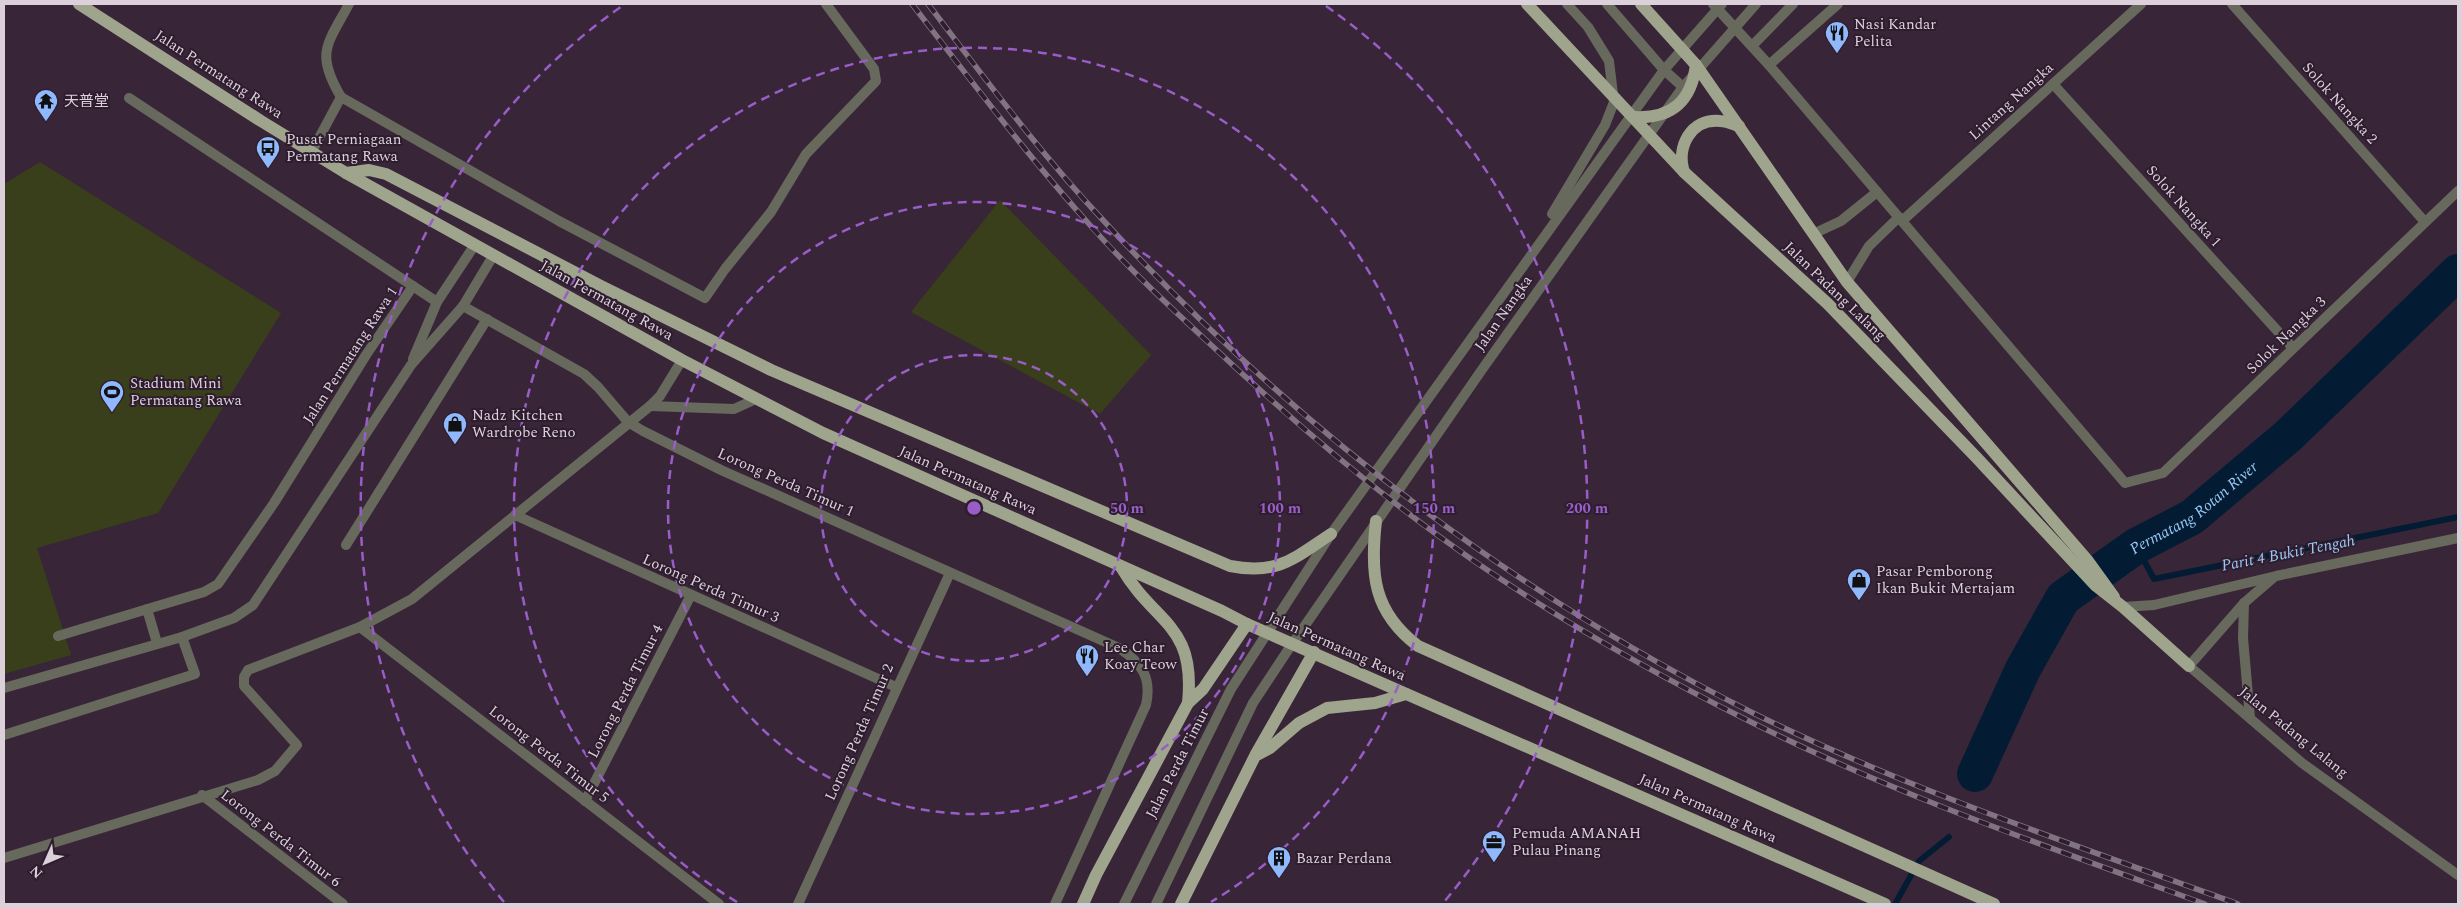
<svg xmlns="http://www.w3.org/2000/svg" width="2462" height="908" font-family="Spectral,'Noto Sans SC',serif">
	<style>
		.green { fill: #3a3f1b }
		.lines { fill: none; stroke-linecap: round; stroke-linejoin: round }
		.stream { stroke: #031c34; stroke-width: 6 }
		.river { stroke: #031c34; stroke-width: 36 }
		.minor { stroke: #67695d; stroke-width: 10 }
		.tertiary { stroke: #67695d; stroke-width: 10 }
		.primary { stroke: #9fa48c; stroke-width: 12 }
		.rail-casing { stroke: #827382; stroke-width: 5.5 }
		.rail { stroke: #2e1d2e; stroke-width: 4; stroke-dasharray: 11; stroke-linecap: butt }
		.ring { fill: none; stroke: #985dc7; stroke-width: 2.5; stroke-dasharray: 9 6 }
		.labels { text-anchor: middle; stroke-width: 4; stroke-linejoin: round; paint-order: stroke }
		.poi-label { font-size: 15px; fill: #dcd0db; stroke: #2e1d2e; text-anchor: start }
		.street-label { font-size: 15px; fill: #dcd0db; stroke: #2e1d2e }
		.water-label { font-size: 16px; font-style: italic; fill: #9ac8f5; stroke: #2e1d2e }
		.centre { fill: #985dc7; stroke: #2e1d2e; stroke-width: 2.5 }
		.ring-label { font-size: 15px; text-anchor: middle; font-weight: bold; fill: #985dc7; stroke: #2e1d2e; stroke-width: 4; stroke-linejoin: round; paint-order: stroke }
	</style>
	<rect width="100%" height="100%" fill="#382638"/>
	<g class="green">
		<path d="M40 162 281 313 158 513 37 548 71 655 4 674V184Z"/>
		<path d="M1000 200 1151 355 1100 414 911 312Z"/>
	</g>
	<g class="lines">
		<g class="stream">
			<path d="M2136 546 2154 579 2458 517"/>
			<path d="M1895 904 1919 861 1949 837"/>
		</g>
		<path class="river" id="s1" d="M1975 774 2023 669 2063 598 2136 546 2192 517 2288 436 2458 272"/>
		<g class="minor">
			<path d="M349 4C327 45 315 53 341 97L559 221 705 298 725 269 771 212 806 154 876 81 874 69 826 4"/>
			<path d="M1713 4 1769 65 2125 483 2163 473 2458 191"/>
			<path d="M2232 4 2425 222"/>
			<path d="M1769 65 1838 4"/>
			<path d="M2053 84 2293 348"/>
			<path d="M129 98 437 302"/>
			<path d="M312 151 341 97"/>
			<path d="M1902 221 2141 4"/>
			<path d="M1813 234 1841 221 1877 192"/>
			<path d="M1847 282 1869 246 1899 217"/>
			<path d="M463 306 584 374 598 387 628 422 643 431 721 470 1119 648C1142 663 1152 678 1146 705L1055 904"/>
			<path d="M413 359 437 302 474 246"/>
			<path d="M650 406 734 409 756 399"/>
			<path d="M515 515 896 687"/>
			<path d="M346 545 487 319"/>
			<path d="M147 609 157 643"/>
			<path d="M360 627 719 904"/>
			<path d="M58 636 204 592 218 584 274 503 366 355 413 286"/>
			<path d="M2189 666 2302 763 2458 875"/>
			<path d="M4 688 182 637 234 618 253 605 411 365 463 306 493 256"/>
			<path d="M4 735 195 674 182 637"/>
			<path d="M202 795 343 904"/>
			<path d="M585 801 691 595"/>
			<path d="M4 858 258 780 275 771 297 745 244 686V677L248 670 360 627 412 599 650 406 660 396 682 360"/>
			<path d="M798 904 950 573"/>
		</g>
		<g class="tertiary">
			<path d="M1607 4 1664 70 1683 87"/>
			<path d="M1752 46 1793 4"/>
			<path d="M1552 214 1605 125 1614 102 1609 61 1588 27 1567 4"/>
			<path d="M2244 603 2243 638 2250 718"/>
			<path d="M2123 607 2154 605 2276 576 2458 538"/>
			<path d="M2189 666 2244 603 2273 578"/>
			<path d="M1124 904 1231 689 1264 638 1331 534 1664 70 1722 4"/>
			<path d="M1156 904 1253 703 1288 650 1481 371 1683 87 1756 4"/>
		</g>
		<g class="primary">
			<path d="M79 4 261 121 346 173 682 360 823 433 1222 611 1247 624 1885 904"/>
			<path d="M1527 4 1684 172 1828 304 1976 457 2095 585 2123 607 2189 666"/>
			<path d="M1641 4 1696 65 1847 282 2088 561 2114 597"/>
			<path d="M1634 117C1671 119 1691 102 1696 65"/>
			<path d="M1684 172C1676 147 1691 118 1720 121 1726 121 1733 124 1739 126"/>
			<path d="M346 173 369 170 386 174 601 286 771 370 1230 566C1278 575 1293 559 1331 534"/>
			<path d="M1376 521C1370 574 1373 612 1418 646L1994 904"/>
			<path d="M1188 703 1203 689 1247 624"/>
			<path d="M1256 754 1314 652"/>
			<path d="M1083 904 1096 875 1188 703C1196 623 1155 625 1121 567"/>
			<path d="M1181 904 1255 756 1270 748 1299 723 1327 708 1375 703 1406 694"/>
		</g>
		<g class="rail-casing">
			<g id="rail">
				<path d="M912 4C969 78 1026 154 1089 224 1126 266 1168 305 1209 343 1293 422 1382 498 1477 563 1563 622 1655 674 1749 721 1895 795 2051 848 2205 904"/>
				<path d="M928 4C984 77 1039 152 1102 219 1290 423 1505 589 1753 713 1909 790 2075 845 2238 904"/>
			</g>
		</g>
		<use href="#rail" class="rail"/>
	</g>
	<g class="ring">
		<circle cx="974" cy="508" r="153"/>
		<circle cx="974" cy="508" r="306"/>
		<path d="M737 902A460 460 0 1 1 1211 902"/>
		<path d="M504 902A613 613 0 0 1 622 6M1326 6A613 613 0 0 1 1444 902"/>
	</g>
	<defs>
		<g id="restaurant-pin" transform="scale(1.25)"><path d="M0 17L-7.5 6A9.5 9.5 0 1 1 7.5 6Z" fill="#8fb8fd" stroke="#2e1d2e"/><path d="M-5-6h1v4h1v-4h1v4h1v-4h1v5L-1.5 .5V6h-2V.5L-5-1ZM5-6V6H3V1.5H1.5Q1.5-4 5-6Z" fill="#111"/></g>
		<g id="temple-pin" transform="scale(1.25)"><path d="M0 17L-7.5 6A9.5 9.5 0 1 1 7.5 6Z" fill="#8fb8fd" stroke="#2e1d2e"/><path d="M0-6L5-2H3V0L6.5 2.5H4V6H1.5V3h-3V6H-4V2.5H-6.5L-3 0V-2H-5Z" fill="#111"/></g>
		<g id="bus-pin" transform="scale(1.25)"><path d="M0 17L-7.5 6A9.5 9.5 0 1 1 7.5 6Z" fill="#8fb8fd" stroke="#2e1d2e"/><path d="M-5-6H5V4H4V6H2V4H-2V6H-4V4H-5ZM-3.5-4V0h7V-4ZM-3.5 1.2v1.5H-2V1.2ZM2 1.2v1.5H3.5V1.2Z" fill="#111"/></g>
		<g id="stadium-pin" transform="scale(1.25)"><path d="M0 17L-7.5 6A9.5 9.5 0 1 1 7.5 6Z" fill="#8fb8fd" stroke="#2e1d2e"/><path d="M0-5a6.5 5 0 1 0 0 10a6.5 5 0 1 0 0-10ZM-3.5-1.8h7v3.6h-7Z" fill="#111"/></g>
		<g id="shop-pin" transform="scale(1.25)"><path d="M0 17L-7.5 6A9.5 9.5 0 1 1 7.5 6Z" fill="#8fb8fd" stroke="#2e1d2e"/><path d="M-5-2.5h2.3a2.7 3.5 0 0 1 5.4 0H5L5.5 6h-11ZM-1.5-2.5h3a1.5 2.3 0 0 0-3 0Z" fill="#111"/></g>
		<g id="office-pin" transform="scale(1.25)"><path d="M0 17L-7.5 6A9.5 9.5 0 1 1 7.5 6Z" fill="#8fb8fd" stroke="#2e1d2e"/><path d="M-6-3h4V-5.5h4V-3h4V5H-6ZM-1-4.5V-3h2v-1.5ZM-6 0V1H6V0Z" fill="#111"/></g>
		<g id="building-pin" transform="scale(1.25)"><path d="M0 17L-7.5 6A9.5 9.5 0 1 1 7.5 6Z" fill="#8fb8fd" stroke="#2e1d2e"/><path d="M-4-6H4V6H1V3H-1V6H-4ZM-2.5-4.3h1.7v1.8h-1.7ZM.8-4.3h1.7v1.8H.8ZM-2.5-1h1.7V.8h-1.7ZM.8-1h1.7V.8H.8Z" fill="#111"/></g>
	</defs>
	<g fill-rule="evenodd">
		<use href="#restaurant-pin" x="1837" y="33"/>
		<use href="#temple-pin" x="46" y="101"/>
		<use href="#bus-pin" x="268" y="148"/>
		<use href="#stadium-pin" x="112" y="392"/>
		<use href="#shop-pin" x="455" y="424"/>
		<use href="#shop-pin" x="1859" y="580"/>
		<use href="#restaurant-pin" x="1087" y="656"/>
		<use href="#office-pin" x="1494" y="842"/>
		<use href="#building-pin" x="1279" y="858"/>
	</g>
	<g class="labels">
		<g class="poi-label">
			<text x="1854" y="29">Nasi Kandar<tspan x="1854" dy="17">Pelita</tspan></text>
			<text x="64" y="106">天普堂</text>
			<text x="286" y="144">Pusat Perniagaan<tspan x="286" dy="17">Permatang Rawa</tspan></text>
			<text x="130" y="388">Stadium Mini<tspan x="130" dy="17">Permatang Rawa</tspan></text>
			<text x="472" y="420">Nadz Kitchen<tspan x="472" dy="17">Wardrobe Reno</tspan></text>
			<text x="1876" y="576">Pasar Pemborong<tspan x="1876" dy="17">Ikan Bukit Mertajam</tspan></text>
			<text x="1104" y="652">Lee Char<tspan x="1104" dy="17">Koay Teow</tspan></text>
			<text x="1512" y="838">Pemuda AMANAH<tspan x="1512" dy="17">Pulau Pinang</tspan></text>
			<text x="1296" y="863">Bazar Perdana</text>
		</g>
		<g class="street-label">
			<text transform="translate(219 74) rotate(33)" y="5">Jalan Permatang Rawa</text>
			<text transform="translate(2011 101) rotate(-42)" y="5">Lintang Nangka</text>
			<text transform="translate(2340 103) rotate(48)" y="5">Solok Nangka 2</text>
			<text transform="translate(2184 206) rotate(48)" y="5">Solok Nangka 1</text>
			<text transform="translate(1835 291) rotate(44)" y="5">Jalan Padang Lalang</text>
			<text transform="translate(607 300) rotate(29)" y="5">Jalan Permatang Rawa</text>
			<text transform="translate(1503 313) rotate(-55)" y="5">Jalan Nangka</text>
			<text transform="translate(2286 335) rotate(-44)" y="5">Solok Nangka 3</text>
			<text transform="translate(350 355) rotate(-57)" y="5">Jalan Permatang Rawa 1</text>
			<text transform="translate(968 480) rotate(24)" y="5">Jalan Permatang Rawa</text>
			<text transform="translate(786 482) rotate(24)" y="5">Lorong Perda Timur 1</text>
			<text transform="translate(711 588) rotate(24)" y="5">Lorong Perda Timur 3</text>
			<text transform="translate(1337 646) rotate(24)" y="5">Jalan Permatang Rawa</text>
			<text transform="translate(625 691) rotate(-63)" y="5">Lorong Perda Timur 4</text>
			<text transform="translate(859 732) rotate(-66)" y="5">Lorong Perda Timur 2</text>
			<text transform="translate(2294 732) rotate(39)" y="5">Jalan Padang Lalang</text>
			<text transform="translate(549 754) rotate(38)" y="5">Lorong Perda Timur 5</text>
			<text transform="translate(1177 763) rotate(-63)" y="5">Jalan Perda Timur</text>
			<text transform="translate(1708 808) rotate(24)" y="5">Jalan Permatang Rawa</text>
			<text transform="translate(281 838) rotate(38)" y="5">Lorong Perda Timur 6</text>
		</g>
		<g class="water-label">
			<text dy="6" stroke="none"><textPath href="#s1" startOffset="356">Permatang Rotan River</textPath></text>
			<text transform="translate(2288 552) rotate(-11)" y="6">Parit 4 Bukit Tengah</text>
		</g>
	</g>
	<circle cx="974" cy="508" r="8" class="centre"/>
	<g class="ring-label">
		<text x="1127" y="513">50 m</text>
		<text x="1280" y="513">100 m</text>
		<text x="1434" y="513">150 m</text>
		<text x="1587" y="513">200 m</text>
	</g>
	<rect width="2462" height="908" fill="none" stroke="#dcd0db" stroke-width="10"/>
	<g transform="translate(45 863) rotate(225)" stroke="#2e1d2e" stroke-width="4" paint-order="stroke">
	<path d="M0-4L9 19L0 12L-9 19Z" fill="#dcd0db"/>
	<text y="-8" font-size="14" font-weight="bold" text-anchor="middle" fill="#dcd0db">N</text>
	</g>
</svg>
